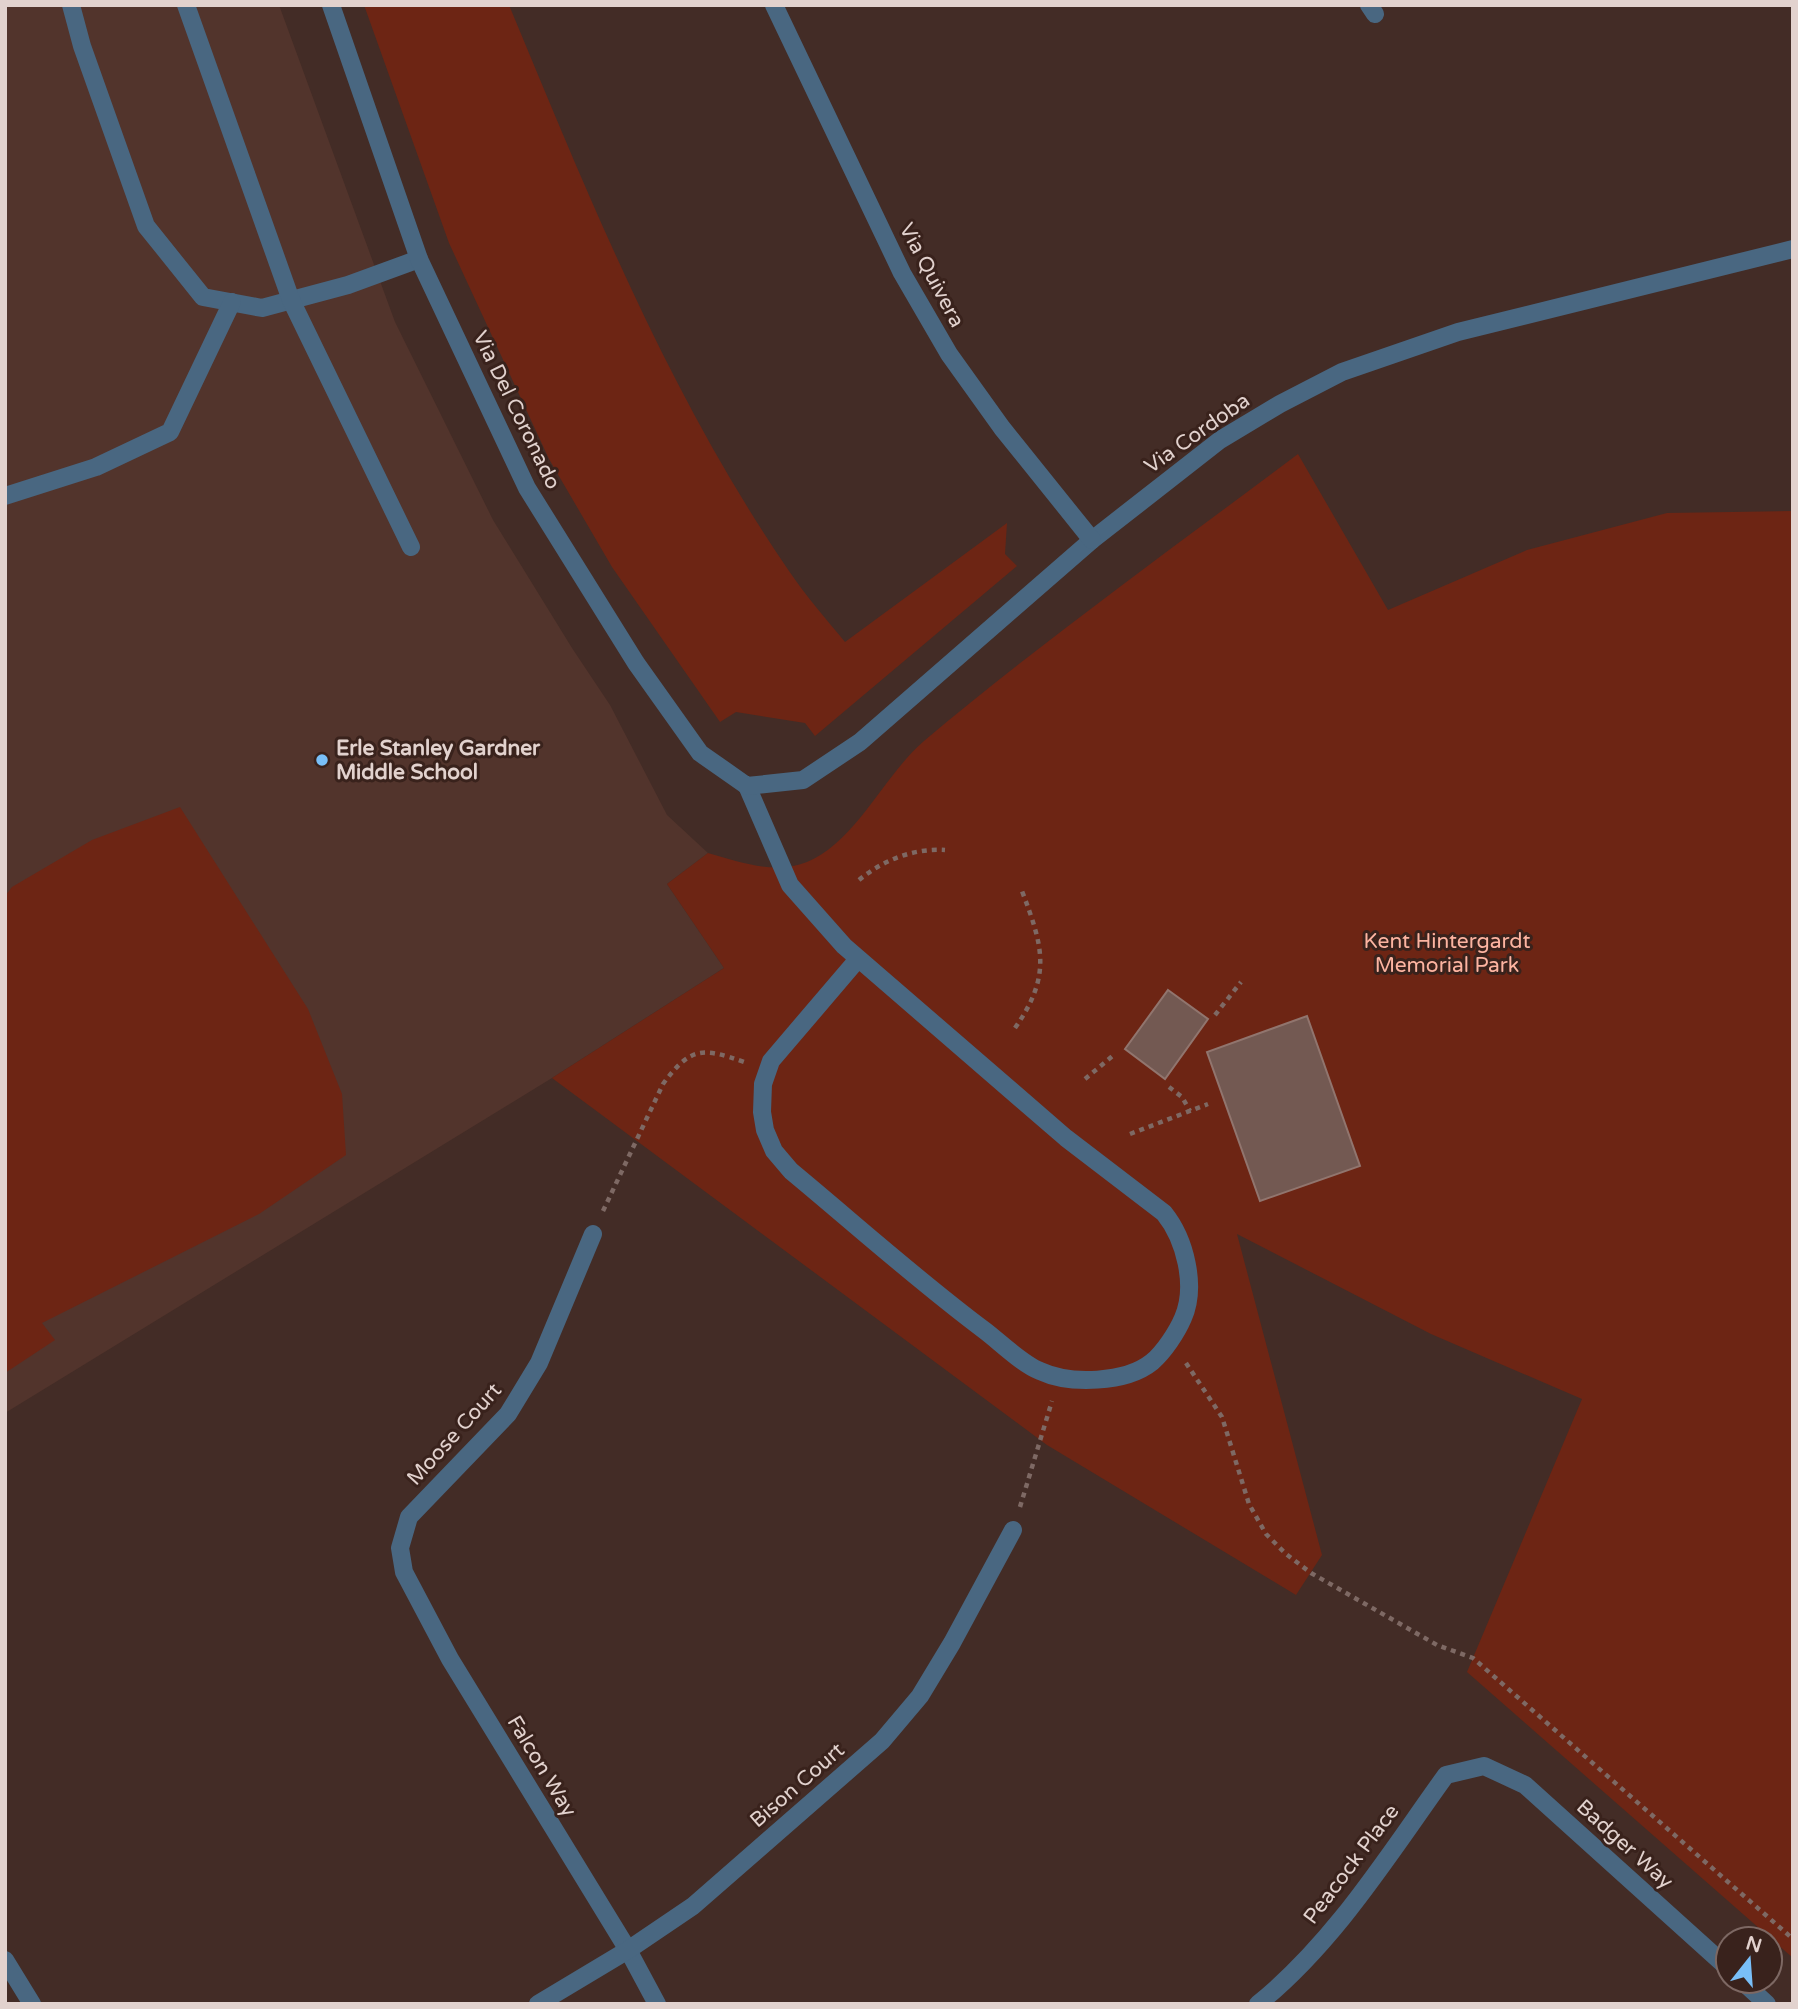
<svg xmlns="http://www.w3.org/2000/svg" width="1798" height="2009" font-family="'Varela Round',sans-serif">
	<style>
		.built { fill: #52342c }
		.green { fill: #6d2514 }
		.building { fill: #735952; stroke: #91756e; stroke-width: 2 }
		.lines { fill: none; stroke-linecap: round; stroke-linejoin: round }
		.path { stroke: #7e6964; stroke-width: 4.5; stroke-dasharray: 5 5; stroke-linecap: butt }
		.service { stroke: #496781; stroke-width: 18 }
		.minor { stroke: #496781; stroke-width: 18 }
		.poi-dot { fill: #79bff8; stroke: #39221c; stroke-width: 2.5 }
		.labels { text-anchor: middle; stroke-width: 6; stroke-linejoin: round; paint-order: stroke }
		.street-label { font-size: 21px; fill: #e2d2ce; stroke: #39221c }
		.poi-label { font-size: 21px; font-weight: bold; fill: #e2d2ce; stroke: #39221c; text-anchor: start }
		.park-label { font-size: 21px; fill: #fdb4a1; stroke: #39221c }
	</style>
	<rect width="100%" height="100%" fill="#432c26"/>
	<path class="built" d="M5 5H279L395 322 493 520 572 648 610 705 667 815 708 853 667 884 724 968 552 1078 5 1413Z"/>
	<g class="green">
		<path d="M364 5H509C590 200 669 396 789 571 806 596 826 619 845 642L1007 523 1005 554 1017 566 815 736 805 723 736 712 720 722 612 567 549 459 449 243Z"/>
		<path d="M1298 454 1388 610 1527 550 1667 513 1793 511V1958L1467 1672 1582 1399 1431 1334 1237 1234 1322 1555 1296 1595 1047 1445 552 1078 724 968 667 884 708 853C740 862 774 875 807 862 857 841 884 775 924 741 1044 640 1173 548 1298 454Z"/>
		<path d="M180 807 308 1009 342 1094 346 1155 259 1214 42 1323 55 1340 5 1373V896L12 887 92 840Z"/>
	</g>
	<g class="building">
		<path d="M1168 990 1208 1019 1165 1079 1125 1049Z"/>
		<path d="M1307 1016 1360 1166 1260 1201 1207 1052Z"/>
	</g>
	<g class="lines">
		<g class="path">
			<path d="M859 880C883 860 914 848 945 850"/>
			<path d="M1215 1015 1241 982"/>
			<path d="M1015 1028C1052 975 1043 947 1022 891"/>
			<path d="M1085 1079 1115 1054"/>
			<path d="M1169 1087 1182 1097 1190 1111"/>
			<path d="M1130 1134 1208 1104"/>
			<path d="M603 1211 663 1084C690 1047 702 1047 744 1062"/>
			<path d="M1186 1363 1222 1417 1249 1504 1266 1534 1286 1554 1311 1573 1437 1645 1473 1658 1793 1939"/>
			<path d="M1020 1507 1052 1401"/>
		</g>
		<g class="service">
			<path d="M71 5 82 46 146 226 203 297 262 308 348 285 419 259"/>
			<path d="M186 5 291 300 411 547"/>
			<path d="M5 496 96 467 170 432 232 302"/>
			<path d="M747 786 790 885 844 946 1066 1138 1164 1213C1185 1239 1197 1286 1183 1318 1177 1332 1164 1352 1152 1362 1126 1383 1070 1385 1040 1371 1022 1364 1000 1342 984 1330 917 1280 855 1224 791 1171L774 1151 765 1130 762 1112 763 1084 771 1061 858 959"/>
		</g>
		<g class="minor">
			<path d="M331 5 419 259 527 488 636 663 700 753 747 786 803 780 860 742 1092 540 1220 440 1280 404 1342 372 1458 332 1793 249"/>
			<path d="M774 5 902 273 949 354 1002 428 1092 540"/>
			<path d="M1369 5 1375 14"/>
			<path d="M593 1234 539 1363 508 1414 409 1517 400 1548 404 1572 450 1659 628 1950 657 2004"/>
			<path d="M5 1960 32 2004"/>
			<path d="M1742 1981 1767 2004"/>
			<path d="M538 2004 628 1950 693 1906 882 1741 920 1696 952 1643 1013 1530"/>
			<path d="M1258 2004C1335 1942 1389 1854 1446 1775L1484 1766 1525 1785 1728 1968"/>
		</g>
	</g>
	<circle class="poi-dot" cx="322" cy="760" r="7"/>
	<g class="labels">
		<g class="street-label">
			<text transform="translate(932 275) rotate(62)" y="7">Via Quivera</text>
			<text transform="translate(517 410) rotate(64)" y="7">Via Del Coronado</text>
			<text transform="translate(1197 433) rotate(-35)" y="7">Via Cordoba</text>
			<text transform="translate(454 1434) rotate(-48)" y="7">Moose Court</text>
			<text transform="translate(542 1766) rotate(59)" y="7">Falcon Way</text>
			<text transform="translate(797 1785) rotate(-41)" y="7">Bison Court</text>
			<text transform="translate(1625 1844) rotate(42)" y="7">Badger Way</text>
			<text transform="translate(1351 1864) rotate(-53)" y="7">Peacock Place</text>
		</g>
		<g class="poi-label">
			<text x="336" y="755">Erle Stanley Gardner<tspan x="336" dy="24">Middle School</tspan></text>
		</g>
		<g class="park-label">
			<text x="1447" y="948">Kent Hintergardt<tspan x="1447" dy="24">Memorial Park</tspan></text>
		</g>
	</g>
	<rect width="1798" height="2009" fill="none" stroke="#e2d2ce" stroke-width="14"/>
	<g transform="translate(1749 1960) rotate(17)"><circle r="33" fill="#39221c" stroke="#7d6863" stroke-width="2"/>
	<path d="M0-5L12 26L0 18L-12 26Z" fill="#79bff8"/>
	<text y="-10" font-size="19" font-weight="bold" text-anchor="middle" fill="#e2d2ce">N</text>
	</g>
</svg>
